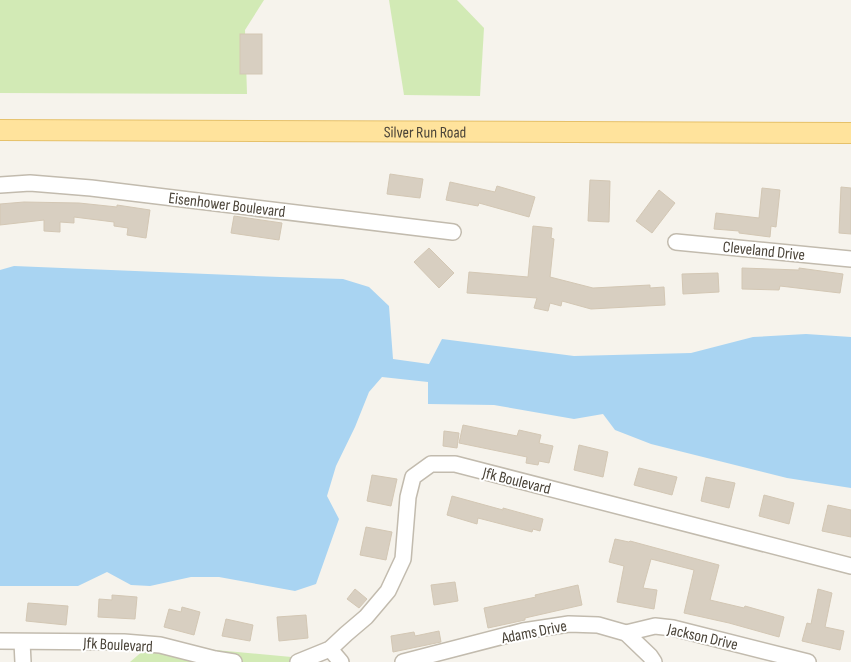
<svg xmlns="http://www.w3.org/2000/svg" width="851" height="662" font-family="'Sofia Sans Condensed',sans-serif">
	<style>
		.green { fill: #d2eab5 }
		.water { fill: #a9d4f2 }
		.building { fill: #d8cfc1; stroke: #d3c7b4 }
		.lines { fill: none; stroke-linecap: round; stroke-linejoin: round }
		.minor-casing { stroke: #c2bbae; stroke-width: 18 }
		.major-casing { stroke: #e6c16a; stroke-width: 22 }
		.minor { stroke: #fff; stroke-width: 15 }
		.major { stroke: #ffe39c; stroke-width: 20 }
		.labels { text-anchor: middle; stroke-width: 4; stroke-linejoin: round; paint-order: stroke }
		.street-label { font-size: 16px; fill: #4b4439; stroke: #fff }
	</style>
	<rect width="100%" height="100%" fill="#f6f3ec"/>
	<g class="green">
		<path d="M0 0H264L245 30 247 94 0 93Z"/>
		<path d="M389 0H457L484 28 480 96 404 95Z"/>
		<path d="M151 644 313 659 315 662H130Z"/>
	</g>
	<path class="water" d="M14 266 280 277 343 279 369 287 389 306 393 359 429 364 442 339 574 356 691 353 753 337 806 334 851 337V488L787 478 651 444 615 430 603 414 574 419 494 405 428 404V382L382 377 369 392 355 427 336 466 327 496 339 519 316 584 295 591 219 577H191L150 586 131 585 107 572 78 586H0V270Z"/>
	<g class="building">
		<rect x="240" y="34" width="22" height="40"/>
		<path d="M390 174 423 179 420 198 387 194Z"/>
		<path d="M590 180 610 181 609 222 588 221Z"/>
		<path d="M450 182 495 192 497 186 535 197 529 217 479 203 478 206 446 200Z"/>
		<path d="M841 187 851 188V234L839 233Z"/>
		<path d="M762 188 780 190 776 227 771 226 770 237 739 233V231L714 229 716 213 759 218Z"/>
		<path d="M659 190 675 203 652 233 636 221Z"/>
		<path d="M24 202 79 203 117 207V205L150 210 146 238 127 235 128 228 114 226V222L74 217V223L60 222V232L44 231V220L0 225V204Z"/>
		<path d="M234 216 282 223 279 240 231 233Z"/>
		<path d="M533 226 552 228 551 238 554 239 550 277 593 288 650 285V288L664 287 665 305 591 309 562 301 561 306 550 303 548 311 534 308 537 298 467 293 469 272 528 277Z"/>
		<path d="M429 248 454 273 439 288 414 262Z"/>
		<path d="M742 268 799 270V268L843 274 840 293 780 286 779 290 742 289Z"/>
		<path d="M718 273 719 292 683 294 682 274Z"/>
		<path d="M463 425 517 436 519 430 541 435 539 443 553 446 549 463 539 461 538 465 526 463 527 457 459 443Z"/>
		<path d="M444 431 459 433 457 448 443 446Z"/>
		<path d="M579 445 608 452 603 477 574 470Z"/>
		<path d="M639 468 677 477 672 495 634 485Z"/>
		<path d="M372 475 397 479 391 506 367 501Z"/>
		<path d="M706 477 735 483 729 508 701 501Z"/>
		<path d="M764 495 794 503 789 524 759 516Z"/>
		<path d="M452 496 503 510V508L543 519 540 531 533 529 532 532 478 518 477 524 447 515Z"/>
		<path d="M828 505 851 510V537L822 531Z"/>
		<path d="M366 527 392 532 386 560 360 555Z"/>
		<path d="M615 539 629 542 630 541 719 565 710 600 744 608 745 606 784 617 779 637 729 623 684 613 694 570 651 559 643 588 657 590 654 609 617 602 624 566 609 562Z"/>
		<path d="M455 582 458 601 434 605 431 585Z"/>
		<path d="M578 585 582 605 525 618V620L488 628 484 608 536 597 535 595Z"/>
		<path d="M355 589 367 599 359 608 347 599Z"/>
		<path d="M818 589 832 593 825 627 844 631 840 650 802 641 807 623 811 624Z"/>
		<path d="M112 595 137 597 135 619 98 617 99 599 112 600Z"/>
		<path d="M28 603 68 606 66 625 26 621Z"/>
		<path d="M182 607 200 612 194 635 164 627 169 609 181 612Z"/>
		<path d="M306 615 308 638 279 641 277 617Z"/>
		<path d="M226 619 253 625 250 641 222 636Z"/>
		<path d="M439 631 441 642 393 652 391 636 414 632 415 636Z"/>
	</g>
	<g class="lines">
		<g class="minor-casing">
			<g id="minor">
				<path d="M0 185 30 183 91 188 453 232"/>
				<path d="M676 242 851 259"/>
				<path d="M626 633 655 626 673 628 808 662"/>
				<path d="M0 641 124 642 160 645 215 659 234 662"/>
				<path d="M22 642 23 662"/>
				<path d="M330 649 341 662"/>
				<path d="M298 662 330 649 346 634 366 617 388 591 403 559 408 497 413 477 431 464H455L851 566"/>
				<path d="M403 662 523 631 569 624 598 625 626 633 650 656 654 662"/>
			</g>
		</g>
		<g class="major-casing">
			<g id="major">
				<path id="s1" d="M0 130 851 133"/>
			</g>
		</g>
		<use href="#minor" class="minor"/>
		<use href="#major" class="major"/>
	</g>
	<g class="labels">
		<g class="street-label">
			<text dy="6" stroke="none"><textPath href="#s1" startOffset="425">Silver Run Road</textPath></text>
			<text transform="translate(227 204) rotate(7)" y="6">Eisenhower Boulevard</text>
			<text transform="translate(764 250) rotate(6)" y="6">Cleveland Drive</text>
			<text transform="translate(517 480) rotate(14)" y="6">Jfk Boulevard</text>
			<text transform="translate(534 631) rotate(-11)" y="6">Adams Drive</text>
			<text transform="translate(703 636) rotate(13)" y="6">Jackson Drive</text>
			<text transform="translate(118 644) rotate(3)" y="6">Jfk Boulevard</text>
		</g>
	</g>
</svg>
